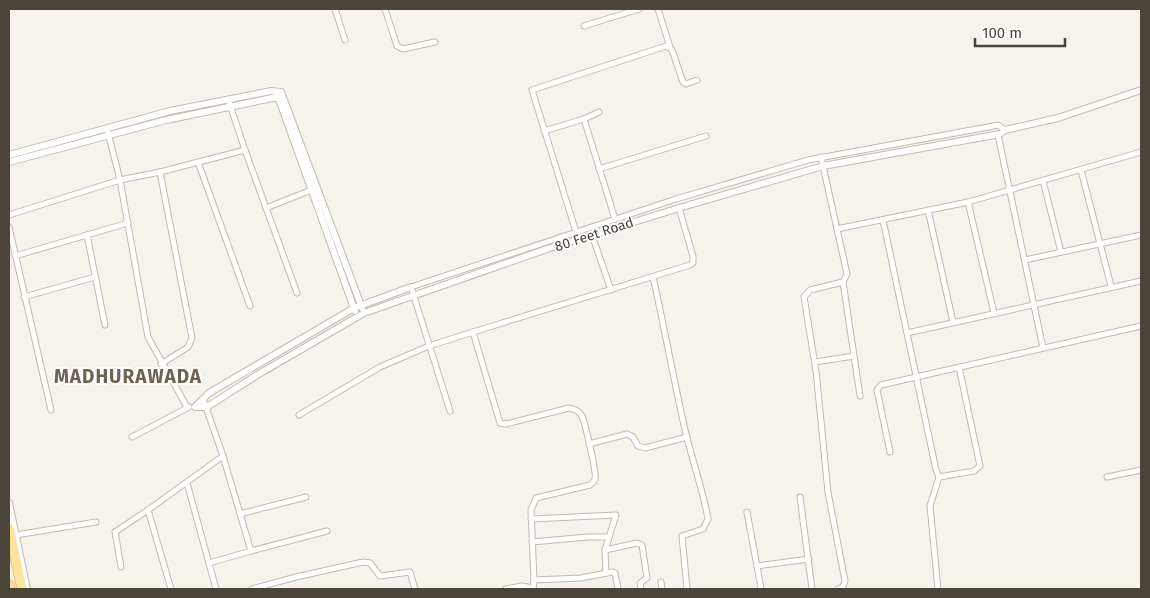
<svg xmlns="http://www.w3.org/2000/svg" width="1150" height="598" font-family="'Fira Sans',sans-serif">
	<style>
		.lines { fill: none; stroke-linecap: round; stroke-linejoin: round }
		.minor-casing { stroke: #c2bbae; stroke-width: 7 }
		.tertiary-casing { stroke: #c2bbae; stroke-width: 8 }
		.primary-casing { stroke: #e6c16a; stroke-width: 11 }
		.minor { stroke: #fff; stroke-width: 5 }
		.tertiary { stroke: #fff; stroke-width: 6 }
		.primary { stroke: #ffe39c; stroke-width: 9 }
		.labels { text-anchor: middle; stroke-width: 4; stroke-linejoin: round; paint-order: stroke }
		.street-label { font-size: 14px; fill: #4b4439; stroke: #fff }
		.district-label { font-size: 19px; font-weight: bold; letter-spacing: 1px; fill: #6e6250; stroke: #fff }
	</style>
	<rect width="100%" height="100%" fill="#f6f3ec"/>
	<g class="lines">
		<g class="minor-casing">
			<g id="minor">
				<path d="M335 9 345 40"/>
				<path d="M385 9 397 46 403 49 435 42"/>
				<path d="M658 9 670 47"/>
				<path d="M584 26 639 9"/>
				<path d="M228 99 245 150"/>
				<path d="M584 119 615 219"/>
				<path d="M544 131 584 119 599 112"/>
				<path d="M108 133 120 180 160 172 192 338 188 347 161 364"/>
				<path d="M998 135 1043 348"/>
				<path d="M821 157 847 274 843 282 810 290 804 297 816 371 828 492 845 581 843 587 838 589"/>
				<path d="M198 162 250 306"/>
				<path d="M599 169 706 136"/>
				<path d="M1081 170 1111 286"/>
				<path d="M160 172 245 150 297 293"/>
				<path d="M1043 181 1061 252"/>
				<path d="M968 202 994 313"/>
				<path d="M266 208 314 189"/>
				<path d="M928 210 953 322"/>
				<path d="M9 215 120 180 148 337 187 407"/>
				<path d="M883 220 936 470 939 477 974 471 980 466 959 367"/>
				<path d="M9 227 51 410"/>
				<path d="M837 229 968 202 1141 152"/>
				<path d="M576 232 532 90 666 46 672 50 683 82 686 84 697 80"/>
				<path d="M87 235 105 325"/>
				<path d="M592 235 611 290"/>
				<path d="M15 256 128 223"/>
				<path d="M1025 260 1141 235"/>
				<path d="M653 277C665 330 674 382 686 434 693 463 703 490 708 519L703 529 682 536 687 589"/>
				<path d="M843 282 860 396"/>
				<path d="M24 297 95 277"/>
				<path d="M473 332 690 265 693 263V256L679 208"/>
				<path d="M907 333 1141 281"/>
				<path d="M815 362 854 356"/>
				<path d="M450 411 411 287 676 199 808 160 988 127 998 125 1005 130"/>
				<path d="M299 415 380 367 429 346 473 332 500 423 506 424 569 408C574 409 579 411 582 416 585 423 597 473 595 479 594 482 592 483 590 485L536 498 531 510 534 580 533 589"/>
				<path d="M132 437 189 407"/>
				<path d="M589 444 627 434 633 437 638 446 645 448 687 437"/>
				<path d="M890 452 877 390 881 385 1141 326"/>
				<path d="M1107 477 1141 470"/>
				<path d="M187 483 216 589"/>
				<path d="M800 497 812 589"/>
				<path d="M747 512 757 566 809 559"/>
				<path d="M240 514 306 497"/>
				<path d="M531 519 616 515 605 550 606 573"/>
				<path d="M16 535 96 522"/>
				<path d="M532 542 588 537H609"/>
				<path d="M605 550 637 543 642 545 647 578 640 583 641 589"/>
				<path d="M251 551 327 531"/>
				<path d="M209 563 251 551 223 456"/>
				<path d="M757 566 761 589"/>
				<path d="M121 567 115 532 148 510"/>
				<path d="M534 580 581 578 612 572 615 573 618 589"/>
				<path d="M661 582 662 589"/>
				<path d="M171 589 148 510 223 456 203 399"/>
				<path d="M252 589 296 577 363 562 370 563 380 576 410 572 415 589"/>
				<path d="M506 589 522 586 533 588"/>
				<path d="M938 589 930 506 939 477"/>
			</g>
		</g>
		<g class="tertiary-casing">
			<g id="tertiary">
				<path d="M9 155 170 111 271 91 281 92 362 308"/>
				<path d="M9 162 166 120 277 97 280 102 355 311"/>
				<path d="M411 287 354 308 209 393 195 407H207L257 375 364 313 544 250 679 208 823 166 1000 134 1005 130 1058 118 1141 90"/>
				<path d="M9 503 27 589"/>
			</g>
		</g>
		<g class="primary-casing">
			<g id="primary">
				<path d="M9 528 22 589"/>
				<path d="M9 585 10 589"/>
			</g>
		</g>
		<use href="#minor" class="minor"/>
		<use href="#tertiary" class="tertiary"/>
		<use href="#primary" class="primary"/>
	</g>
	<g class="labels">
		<g class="street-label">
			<text transform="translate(594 234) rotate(-18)" y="5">80 Feet Road</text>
		</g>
		<g class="district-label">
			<text x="128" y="383">MADHURAWADA</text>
		</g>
	</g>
	<rect width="1150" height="598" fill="none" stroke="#4b4439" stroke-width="20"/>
	<path d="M975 38v8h90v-8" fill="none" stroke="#4b4439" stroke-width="2.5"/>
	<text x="982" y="38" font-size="15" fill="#4b4439" stroke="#ffffff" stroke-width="4" paint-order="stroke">100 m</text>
</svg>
